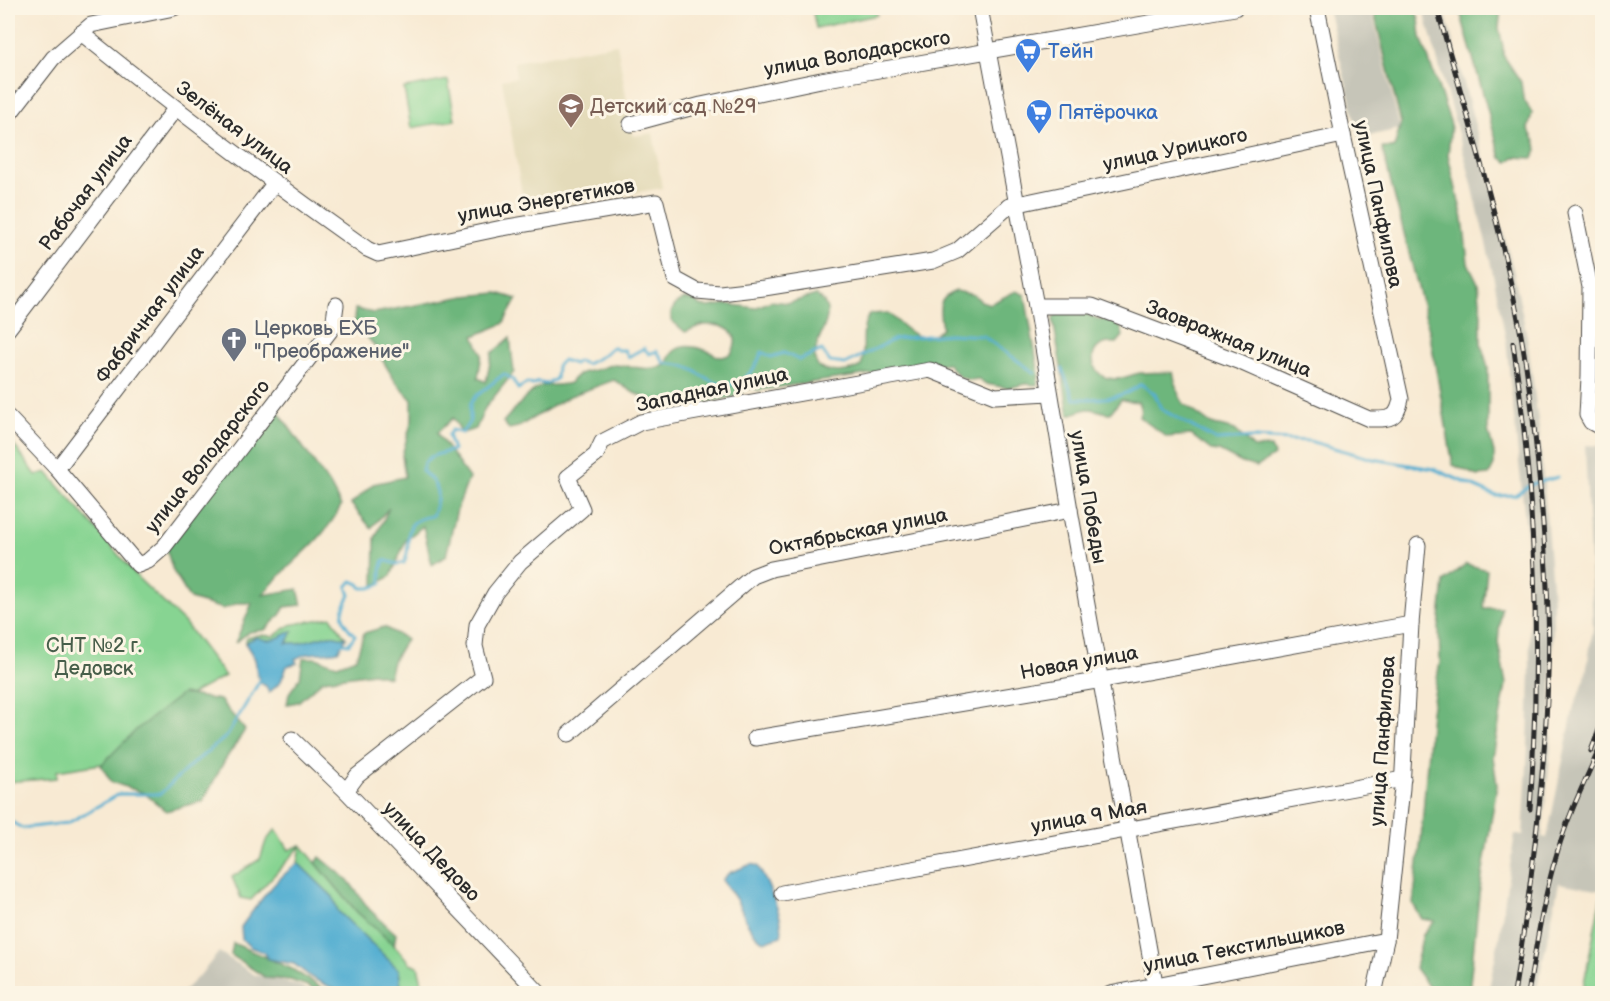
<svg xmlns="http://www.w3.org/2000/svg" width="1610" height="1001" font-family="'Balsamiq Sans',sans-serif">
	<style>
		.built { fill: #e4dbba }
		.industrial { fill: #c6c5b8 }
		.green { fill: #87d492; stroke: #59805e; stroke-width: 1.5 }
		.forest { fill: #6db67c; stroke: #4c7054; stroke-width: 1.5 }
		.water { fill: #54afd1; stroke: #406d7e; stroke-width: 1.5 }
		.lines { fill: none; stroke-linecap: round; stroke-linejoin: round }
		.stream { stroke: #54afd1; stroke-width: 3 }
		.minor-casing { stroke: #4a4844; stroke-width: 17 }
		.minor { stroke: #fff; stroke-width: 15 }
		.rail-casing { stroke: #2b2b2b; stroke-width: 5 }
		.rail { stroke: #fcf5e5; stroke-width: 3; stroke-dasharray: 9; stroke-linecap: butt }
		.labels { text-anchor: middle; stroke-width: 6; stroke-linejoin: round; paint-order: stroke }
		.shop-label { font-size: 20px; fill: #366cbe; stroke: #fcf5e5; text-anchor: start }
		.street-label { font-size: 20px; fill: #2b2b2b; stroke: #fcf5e5 }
		.education-label { font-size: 20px; fill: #785e54; stroke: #fcf5e5; text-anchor: start }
		.worship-label { font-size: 20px; fill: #5b616d; stroke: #fcf5e5; text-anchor: start }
		.park-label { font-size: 20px; fill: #475e4a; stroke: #fcf5e5 }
	</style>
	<rect width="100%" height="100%" fill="#fcf5e5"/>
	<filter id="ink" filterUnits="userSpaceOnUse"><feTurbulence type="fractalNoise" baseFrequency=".0167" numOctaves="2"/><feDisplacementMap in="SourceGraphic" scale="12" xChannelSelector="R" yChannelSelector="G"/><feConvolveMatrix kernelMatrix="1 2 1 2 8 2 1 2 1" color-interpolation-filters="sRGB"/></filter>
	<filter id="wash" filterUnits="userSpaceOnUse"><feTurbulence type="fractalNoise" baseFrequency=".008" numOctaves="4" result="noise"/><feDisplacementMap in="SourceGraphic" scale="24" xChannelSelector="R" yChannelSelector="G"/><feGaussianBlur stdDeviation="1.35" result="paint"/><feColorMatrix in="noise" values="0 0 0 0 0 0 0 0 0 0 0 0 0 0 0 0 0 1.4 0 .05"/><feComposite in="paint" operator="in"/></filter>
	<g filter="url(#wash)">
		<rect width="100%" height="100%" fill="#f8ead3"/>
		<path class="built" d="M617 44 633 136 653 133 662 188 525 211 502 80 516 78 514 62Z"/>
		<g class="industrial">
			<path d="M1328 8H1371L1400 129 1359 138Z"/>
			<path d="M1423 8H1444L1513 269 1527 337 1539 428 1553 599 1551 746 1542 837 1547 838 1574 706 1585 679 1593 629 1585 445 1602 446V891L1559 883 1536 993H1488L1498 944 1515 834 1523 835 1528 749 1530 668 1529 605 1526 529 1506 340 1492 269 1471 180Z"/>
			<path d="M219 952 255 975 301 986 312 993H181L201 974Z"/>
		</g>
		<g class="green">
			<path d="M812 8H875L877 15 816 28Z"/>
			<path d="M448 80 455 120 411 128 404 88Z"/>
			<path d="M8 437 36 475 47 472 141 581 184 622 225 676 163 710 114 762 57 771V778L8 782Z"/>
			<path d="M331 617 346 638 329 635 299 643H284L288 632C277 641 269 642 256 637L245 643 247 638 257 635 274 636 290 625Z"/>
			<path d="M276 829 289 850 301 845 357 912 394 945 410 963 418 966 423 987 422 993H397L401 987 399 970 338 911 333 897 298 863 301 846 251 900 241 898 232 877 260 859 266 841Z"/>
			<path d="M1602 892V993H1582Z"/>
		</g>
		<g class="forest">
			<path d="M1373 8H1414L1419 19 1421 37 1451 124 1448 155 1463 219 1468 263 1478 283 1481 308V344L1488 367V430L1494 453V465L1489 475 1477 476 1453 465 1429 330 1382 148H1394L1401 123Z"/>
			<path d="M1459 8H1501L1499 28 1503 47V55L1521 82 1523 98 1532 113 1528 129 1536 143 1537 151 1533 158 1514 157 1508 162 1501 158Z"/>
			<path d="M956 291 974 295 981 301 990 304 1016 291 1025 295 1039 375 1037 385 1026 384 1008 388 986 384 979 379 970 380 960 377 947 363 759 390 750 388 733 397 655 411 647 405 643 396 634 393 614 380 570 396 518 427 509 429 503 422C511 413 532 388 542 386 551 384 561 386 570 383 577 373 583 372 595 370 601 369 607 365 613 365 631 365 649 373 666 365 673 343 688 344 708 351 712 353 717 356 721 357 725 357 728 355 731 354 744 333 724 323 704 325 698 326 691 330 685 332L671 320V312L676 304 684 299 693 300 700 305 708 307 727 304 755 308 771 301 789 303 816 295C843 313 813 336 815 358 815 361 817 364 818 367 831 374 848 373 861 366 867 349 858 329 870 314L888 313C905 327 921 350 942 328 939 310 936 298 956 291Z"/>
			<path d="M497 293 517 299 503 324 474 336 482 354 478 378 486 382 492 353 510 338 514 372 485 408 476 429 462 433 453 418 437 433 469 478 457 509 446 556 432 565 423 526 406 540 391 576 374 586 375 538 389 508 371 528 351 504 373 484 405 477 402 455 412 420V400L395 381 373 344 354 321 355 309 374 313 465 296Z"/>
			<path d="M1058 312H1082L1098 319 1115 322 1121 328 1123 336 1117 343C1084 340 1089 374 1108 378 1120 381 1129 375 1140 373 1151 372 1162 373 1173 372L1179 396 1184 404 1211 424 1235 430 1254 448 1271 447 1274 456 1257 467 1242 463 1219 451 1211 450 1191 435 1167 437 1139 417 1141 410 1138 402 1121 400 1110 413C1102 413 1097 409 1089 409 1083 409 1076 413 1069 415L1053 319Z"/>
			<path d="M275 407 331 487 341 506C321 545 289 561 263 595L298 589 302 605 285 607 280 615 265 630 249 632 235 643 252 603H238L223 609 190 599 173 571 165 545Z"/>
			<path d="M1466 564 1487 570 1483 608H1501L1498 642 1506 684 1493 757 1497 785 1479 895 1469 993H1433L1415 968 1423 934 1435 921 1422 919 1413 904 1421 839 1431 711 1440 662 1439 628 1444 582Z"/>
			<path d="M384 627 406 639 393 661 389 677 373 673 323 680 298 702 287 704 289 693 300 678 303 658H316L337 665 356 658 364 633Z"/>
			<path d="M182 694 220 700 245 730 225 760 203 801 166 811 144 793 111 782 101 765 137 729Z"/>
			<path d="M320 857 348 880 369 909 396 934 394 945 357 912 316 863Z"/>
			<path d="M233 943 292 969 323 989 336 993H321L308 986 290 980 266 978 231 955Z"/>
		</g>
		<g class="water">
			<path d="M293 631 289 640 286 643H299L329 635 346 638 338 651C321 655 310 650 295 659L297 663 287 666 281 681 269 693 266 686 262 684 257 675 255 659 245 643 256 637C275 644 276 637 293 631Z"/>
			<path d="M298 863 333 897 338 911 399 970 401 987 397 993H342L312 978 294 964 268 959 263 952 250 947 242 939 241 927C258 903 274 881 298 863Z"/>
			<path d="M752 864 758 866C766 880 786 921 781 936L764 942C747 929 746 919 737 901 733 894 727 887 722 880L729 873Z"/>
		</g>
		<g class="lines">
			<g class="stream">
				<path d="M1062 369 1074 399C1098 399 1122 400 1141 384L1155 394 1161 409 1216 440 1253 438 1309 441 1373 459 1434 469 1496 496 1515 495 1532 484 1558 477"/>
				<path d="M340 643 349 644 355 635C339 621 340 612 350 595L347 587 352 581 359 584 362 588H370L381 584V570L384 560 397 564 404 563C415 541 396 521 432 516 441 495 439 484 422 471 424 454 439 455 453 450L448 435 452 430 462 433 470 421V404L475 397 504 374 513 380 518 389 527 383 533 385 537 382 546 384 556 379 557 366 563 360 574 364 578 361 586 364 602 356 612 347 618 350H625L628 357 644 348 649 354 657 351 664 363C671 364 680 364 687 367 695 369 701 376 708 379 734 394 753 376 762 352L771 357 784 353 799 360 822 350 830 362 845 364 895 339 950 334 983 336 1035 373"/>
				<path d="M8 820 22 828 68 823 119 794H160L191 765 227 736 262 677"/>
			</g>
		</g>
	</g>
	<g filter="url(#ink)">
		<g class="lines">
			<g class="minor-casing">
				<g id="minor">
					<path d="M980 8 1036 306 1070 510 1157 994"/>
					<path d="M81 33C174 108 269 180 367 249L378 254 502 228 656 202 675 279 697 291 720 293 764 288 933 261 957 251 1009 206 1343 135"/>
					<path d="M8 116 53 58 91 25 174 8"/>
					<path d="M631 124 701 105 821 80 1235 8"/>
					<path d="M1575 213 1590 287 1589 377 1587 415 1591 422 1602 428"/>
					<path d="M1036 306H1092L1240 362 1369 419C1388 419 1397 421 1401 399L1343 135 1317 8"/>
					<path d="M8 329 175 109"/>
					<path d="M8 417 57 469 138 565 148 561 164 547 333 327 336 305"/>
					<path d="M57 469 274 184"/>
					<path d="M569 734 753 576 771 569 1070 510"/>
					<path d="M755 738 1102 680 1411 624"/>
					<path d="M292 739 346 791 540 994"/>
					<path d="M346 791 357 776 483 677 475 646 477 625 495 593 520 562 582 509 568 477 596 455 602 442 641 422 930 370 995 396 1050 393"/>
					<path d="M782 893 1403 779"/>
					<path d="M1110 994 1386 940"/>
					<path d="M1374 994 1386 940 1402 788 1411 624 1418 545"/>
				</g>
			</g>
			<use href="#minor" class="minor"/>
			<g class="rail-casing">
				<g id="rail">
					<path d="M1437 8C1466 112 1499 217 1519 324 1532 394 1539 467 1544 538 1547 583 1550 629 1548 674 1545 781 1531 888 1514 994"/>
					<path d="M1513 343C1536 498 1541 653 1530 809"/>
					<path d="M1591 751 1602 722"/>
					<path d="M1528 994C1536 947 1543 899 1557 853 1568 815 1586 779 1602 743"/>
				</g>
			</g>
			<use href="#rail" class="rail"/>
		</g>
	</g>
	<defs>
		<g id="supermarket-pin" transform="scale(1.35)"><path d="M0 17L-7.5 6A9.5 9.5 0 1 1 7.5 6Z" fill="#3f7fe0" stroke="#fcf5e5"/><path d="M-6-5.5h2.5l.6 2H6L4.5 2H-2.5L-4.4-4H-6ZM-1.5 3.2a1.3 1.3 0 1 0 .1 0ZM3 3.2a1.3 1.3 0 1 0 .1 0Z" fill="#fff"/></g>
		<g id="school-pin" transform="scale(1.35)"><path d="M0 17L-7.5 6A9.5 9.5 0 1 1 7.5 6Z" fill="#8d6e63" stroke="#fcf5e5"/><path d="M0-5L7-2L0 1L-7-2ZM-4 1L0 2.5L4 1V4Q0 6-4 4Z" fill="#fff"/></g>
		<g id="church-pin" transform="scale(1.35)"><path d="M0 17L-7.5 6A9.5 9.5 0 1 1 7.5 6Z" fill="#6b7280" stroke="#fcf5e5"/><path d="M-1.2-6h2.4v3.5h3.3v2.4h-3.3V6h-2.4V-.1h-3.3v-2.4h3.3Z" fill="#fff"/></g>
	</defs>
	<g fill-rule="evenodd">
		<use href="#supermarket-pin" x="1028" y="51"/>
		<use href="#school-pin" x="571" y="106"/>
		<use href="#supermarket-pin" x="1039" y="112"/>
		<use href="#church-pin" x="234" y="340"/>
	</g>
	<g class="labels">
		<g class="shop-label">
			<text x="1048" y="58">Тейн</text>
			<text x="1058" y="119">Пятёрочка</text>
		</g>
		<g class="street-label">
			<text transform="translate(857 53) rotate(-10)" y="7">улица Володарского</text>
			<text transform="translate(235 127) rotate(37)" y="7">Зелёная улица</text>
			<text transform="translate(1175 149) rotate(-12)" y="7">улица Урицкого</text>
			<text transform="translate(85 192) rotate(-53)" y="7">Рабочая улица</text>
			<text transform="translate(546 200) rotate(-10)" y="7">улица Энергетиков</text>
			<text transform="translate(1379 204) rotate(78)" y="7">улица Панфилова</text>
			<text transform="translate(149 314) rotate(-53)" y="7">Фабричная улица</text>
			<text transform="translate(1229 338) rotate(22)" y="7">Заовражная улица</text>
			<text transform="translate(712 389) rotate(-12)" y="7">Западная улица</text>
			<text transform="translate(207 456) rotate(-52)" y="7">улица Володарского</text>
			<text transform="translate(1089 497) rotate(80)" y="7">улица Победы</text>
			<text transform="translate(858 531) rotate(-11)" y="7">Октябрьская улица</text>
			<text transform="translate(1079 662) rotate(-10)" y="7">Новая улица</text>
			<text transform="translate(1382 741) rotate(-86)" y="7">улица Панфилова</text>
			<text transform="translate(1089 816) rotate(-10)" y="7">улица 9 Мая</text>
			<text transform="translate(432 851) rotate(46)" y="7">улица Дедово</text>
			<text transform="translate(1244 946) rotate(-11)" y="7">улица Текстильщиков</text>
		</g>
		<g class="education-label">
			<text x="590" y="113">Детский сад №29</text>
		</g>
		<g class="worship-label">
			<text x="254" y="335">Церковь ЕХБ<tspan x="254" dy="23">"Преображение"</tspan></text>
		</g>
		<g class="park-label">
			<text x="94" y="652">СНТ №2 г.<tspan x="94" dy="23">Дедовск</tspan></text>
		</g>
	</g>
	<rect width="1610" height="1001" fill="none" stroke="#fcf5e5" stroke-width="30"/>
</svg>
